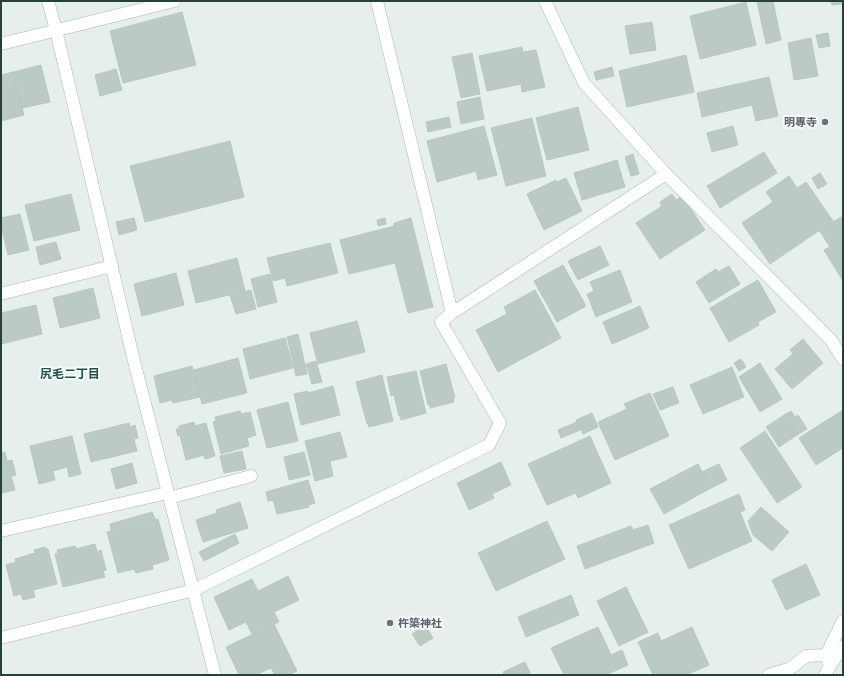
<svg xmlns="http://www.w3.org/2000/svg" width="844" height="676" font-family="Manrope,'Noto Sans JP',sans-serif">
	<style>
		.building { fill: #bbcac4; stroke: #b8c9c2 }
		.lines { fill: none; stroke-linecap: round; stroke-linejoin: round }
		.street-casing { stroke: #a8b8b2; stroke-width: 13 }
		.secondary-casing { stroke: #a4bbb3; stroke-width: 13 }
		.street { stroke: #fff; stroke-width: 12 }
		.secondary { stroke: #fff; stroke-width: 12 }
		.worship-dot { fill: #6b7280; stroke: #f7fbf9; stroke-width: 1.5 }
		.labels { text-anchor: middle; stroke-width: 4; stroke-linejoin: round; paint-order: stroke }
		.worship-label { font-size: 11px; font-weight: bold; fill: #5b616d; stroke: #f7fbf9; text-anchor: end }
		.neighbourhood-label { font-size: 12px; font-weight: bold; fill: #1f5548; stroke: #f7fbf9 }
	</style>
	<rect width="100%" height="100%" fill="#e6efeb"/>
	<g class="building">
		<path d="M757 1H773L781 40 766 44Z"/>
		<path d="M831 1H843V4L832 5Z"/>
		<path d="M746 2 756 45 700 59 690 16Z"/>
		<path d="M182 12 196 65 123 83 110 31Z"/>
		<path d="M652 22 656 50 630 54 625 26Z"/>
		<path d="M828 33 830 46 819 48 816 35Z"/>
		<path d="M811 38 818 76 794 80 788 43Z"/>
		<path d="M522 47 523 52 536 50 545 87 522 92 521 84 487 91 479 56Z"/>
		<path d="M472 53 480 94 461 98 452 57Z"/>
		<path d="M686 55 694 92 627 107 619 71Z"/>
		<path d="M41 65 50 102 22 108 13 72Z"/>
		<path d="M612 67 614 76 596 80 594 72Z"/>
		<path d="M116 69 122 90 100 96 95 75Z"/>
		<path d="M13 72 24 115 1 121V75Z"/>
		<path d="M769 77 778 116 756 121 752 105 702 117 697 93Z"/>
		<path d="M480 97 484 119 461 124 457 102Z"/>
		<path d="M578 107 589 150 547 160 536 118Z"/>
		<path d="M449 117 451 127 428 132 426 122Z"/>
		<path d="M532 118 546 176 506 186 491 128Z"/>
		<path d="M484 126 497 175 478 180 476 171 437 182 427 141Z"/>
		<path d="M733 126 738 145 712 152 707 133Z"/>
		<path d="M230 141 244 197 145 222 130 166Z"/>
		<path d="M764 152 777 173 720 208 707 186Z"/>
		<path d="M633 154 639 174 631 176 625 157Z"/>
		<path d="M617 160 625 187 582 200 574 173Z"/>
		<path d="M820 173 827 184 818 189 812 178Z"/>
		<path d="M789 176 797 188 806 182 833 221 770 264 742 223 773 202 766 192Z"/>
		<path d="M566 178 582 211 544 230 527 194 556 180 557 182Z"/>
		<path d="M71 194 80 230 34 241 25 205Z"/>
		<path d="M672 194 676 200 682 196 705 230 660 259 636 223 662 206 660 202Z"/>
		<path d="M20 214 29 250 8 255 1 225V218Z"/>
		<path d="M843 216V281L824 250 830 247 819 230Z"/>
		<path d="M134 218 137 230 119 235 116 222Z"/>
		<path d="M385 218 386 224 378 226 377 220Z"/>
		<path d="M411 218 433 307 408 313 395 263 349 274 340 240 394 226V223Z"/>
		<path d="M56 242 61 259 40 265 36 247Z"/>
		<path d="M330 243 338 273 287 286 285 278 273 281 267 258Z"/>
		<path d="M600 246 609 265 578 280 568 261Z"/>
		<path d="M237 258 245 291 196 303 188 271Z"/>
		<path d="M563 265 586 306 557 322 534 281Z"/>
		<path d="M729 266 740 284 709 303 696 282 716 269 718 272Z"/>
		<path d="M620 270 632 302 596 317 587 294 594 291 590 282Z"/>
		<path d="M176 273 184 305 142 316 134 284Z"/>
		<path d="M270 274 277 302 258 307 251 279Z"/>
		<path d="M758 280 776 312 758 322 759 325 729 342 710 308Z"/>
		<path d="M93 288 100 318 60 328 53 298Z"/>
		<path d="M251 290 256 309 236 314 230 295Z"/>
		<path d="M535 290 561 338 498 372 476 330 507 314 504 307Z"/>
		<path d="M36 305 42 334 1 344V313Z"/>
		<path d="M640 306 649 328 612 344 603 322Z"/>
		<path d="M357 321 365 352 318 364 310 333Z"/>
		<path d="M298 334 307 374 296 376 287 337Z"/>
		<path d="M285 338 293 368 250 379 243 349Z"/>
		<path d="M803 339 823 363 792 389 775 369 793 354 790 350Z"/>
		<path d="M238 358 247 393 202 404 194 370Z"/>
		<path d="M741 359 746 367 739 371 734 363Z"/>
		<path d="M316 361 322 382 312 384 306 364Z"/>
		<path d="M760 363 782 399 760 412 739 377Z"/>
		<path d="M446 364 455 398H453L454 402 430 408V405H428L420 371Z"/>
		<path d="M192 366 200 397 173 403 172 400 160 403 154 376Z"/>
		<path d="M732 367 744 397 703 414 690 385Z"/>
		<path d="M416 371 426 413 401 420 400 415 399 416 394 395 391 396 387 377Z"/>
		<path d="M382 375 393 421 369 427 368 424H367L356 382Z"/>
		<path d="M333 386 340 415 301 425 294 394 308 391V393Z"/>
		<path d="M673 387 679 403 660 410 653 394Z"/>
		<path d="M650 393 669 436 615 460 598 422 627 409 624 404Z"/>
		<path d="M288 402 298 441 267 448 257 410Z"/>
		<path d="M843 410V448L816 465 799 438Z"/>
		<path d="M240 411 241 414 250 412 256 435 247 438 249 446 221 454 213 422 216 421 215 417Z"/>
		<path d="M791 411 795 417 798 415 807 429 797 435 784 415Z"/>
		<path d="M592 413 598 427 583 434 576 420Z"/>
		<path d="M784 415 797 435 779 447 766 427Z"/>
		<path d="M194 422 195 426 206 423 215 456 205 459 204 455 186 460 180 435 178 436 176 429H179V426Z"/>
		<path d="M577 422 580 430 561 438 558 430Z"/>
		<path d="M129 423 130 427 135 425 138 438 134 439 137 451 91 462 84 434Z"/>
		<path d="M765 431 802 487 777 503 740 448Z"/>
		<path d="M340 432 347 457 330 461 333 476 315 481 305 441Z"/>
		<path d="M72 436 81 474 69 477 67 467 53 471 55 480 39 484 30 446Z"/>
		<path d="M590 436 611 483 578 498 576 493 547 505 528 464Z"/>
		<path d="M242 451 246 469 224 473 220 456Z"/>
		<path d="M5 452 7 461 12 460 16 475 11 476 15 490 1 493V453Z"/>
		<path d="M304 452 310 475 289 480 284 457Z"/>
		<path d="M501 462 511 485 492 494 494 498 469 510 457 483Z"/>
		<path d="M132 463 137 483 116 489 111 469Z"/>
		<path d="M698 464 711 488 664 514 650 489Z"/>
		<path d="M719 464 727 480 711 488 702 472Z"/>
		<path d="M308 480 315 503 308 505 309 507 277 514 273 500 268 501 266 492Z"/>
		<path d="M739 494 745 510 740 512 752 541 689 569 669 525Z"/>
		<path d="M240 502 248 528 203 542 196 520 217 513 216 510Z"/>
		<path d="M761 507 789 532 772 551 753 535 748 521Z"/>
		<path d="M152 512 155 519 111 531 110 524Z"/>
		<path d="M158 519 169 560 152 565 153 569 136 573 134 569 118 573 107 532Z"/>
		<path d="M547 521 565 559 496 591 478 553Z"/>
		<path d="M648 525 654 543 585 569 577 546 631 526 633 530Z"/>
		<path d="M235 534 239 543 204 561 199 552Z"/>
		<path d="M95 544 97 552 101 550 106 570 103 571 105 577 63 587 55 554 58 553 57 550 75 546 76 549Z"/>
		<path d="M45 547 46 549H48L57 584 33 590 35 597 23 600 21 594 14 596 6 565 16 562 15 559 35 553 34 550Z"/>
		<path d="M806 564 820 595 786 610 772 580Z"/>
		<path d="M288 576 299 600 274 612 279 622 252 634 246 622 229 630 214 597 252 579 258 591Z"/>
		<path d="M626 587 648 632 619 646 597 601Z"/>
		<path d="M571 595 579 615 526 637 518 617Z"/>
		<path d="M274 624 297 671 289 675H275L271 668 256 675H239L226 647Z"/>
		<path d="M425 625 433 638 420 646 412 634Z"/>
		<path d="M598 627 611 655 622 650 628 665 606 675H564L551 648Z"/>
		<path d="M692 627 709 665 686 675H653L638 642 658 633 661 641Z"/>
		<path d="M525 662 531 675H504L503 672Z"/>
	</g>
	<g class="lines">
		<g class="street-casing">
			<g id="street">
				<path d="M48 1 56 30 134 361 215 675"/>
				<path d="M377 1 452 313"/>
				<path d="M545 1 584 83 666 174 831 340 843 359"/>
				<path d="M1 44 175 1"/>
				<path d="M1 294 112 266"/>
				<path d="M169 498 251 476"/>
				<path d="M1 531 167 493"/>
				<path d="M1 638 194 590 489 445 500 423 441 322 452 313 666 174"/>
				<path d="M826 655 843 621"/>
				<path d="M769 675 791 668 806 656 826 655 830 666 843 646"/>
			</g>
		</g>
		<g class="secondary-casing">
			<path id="secondary" d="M825 675 830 666"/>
		</g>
		<use href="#street" class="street"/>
		<use href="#secondary" class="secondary"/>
	</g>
	<g class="worship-dot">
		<circle cx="825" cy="122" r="4"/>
		<circle cx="390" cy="623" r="4"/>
	</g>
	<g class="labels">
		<g class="worship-label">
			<text x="817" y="126">明專寺</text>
			<text x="398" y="627" text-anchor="start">杵築神社</text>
		</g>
		<g class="neighbourhood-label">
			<text x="70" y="378">尻毛二丁目</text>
		</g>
	</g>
	<rect width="844" height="676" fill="none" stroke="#24423a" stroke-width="4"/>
</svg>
